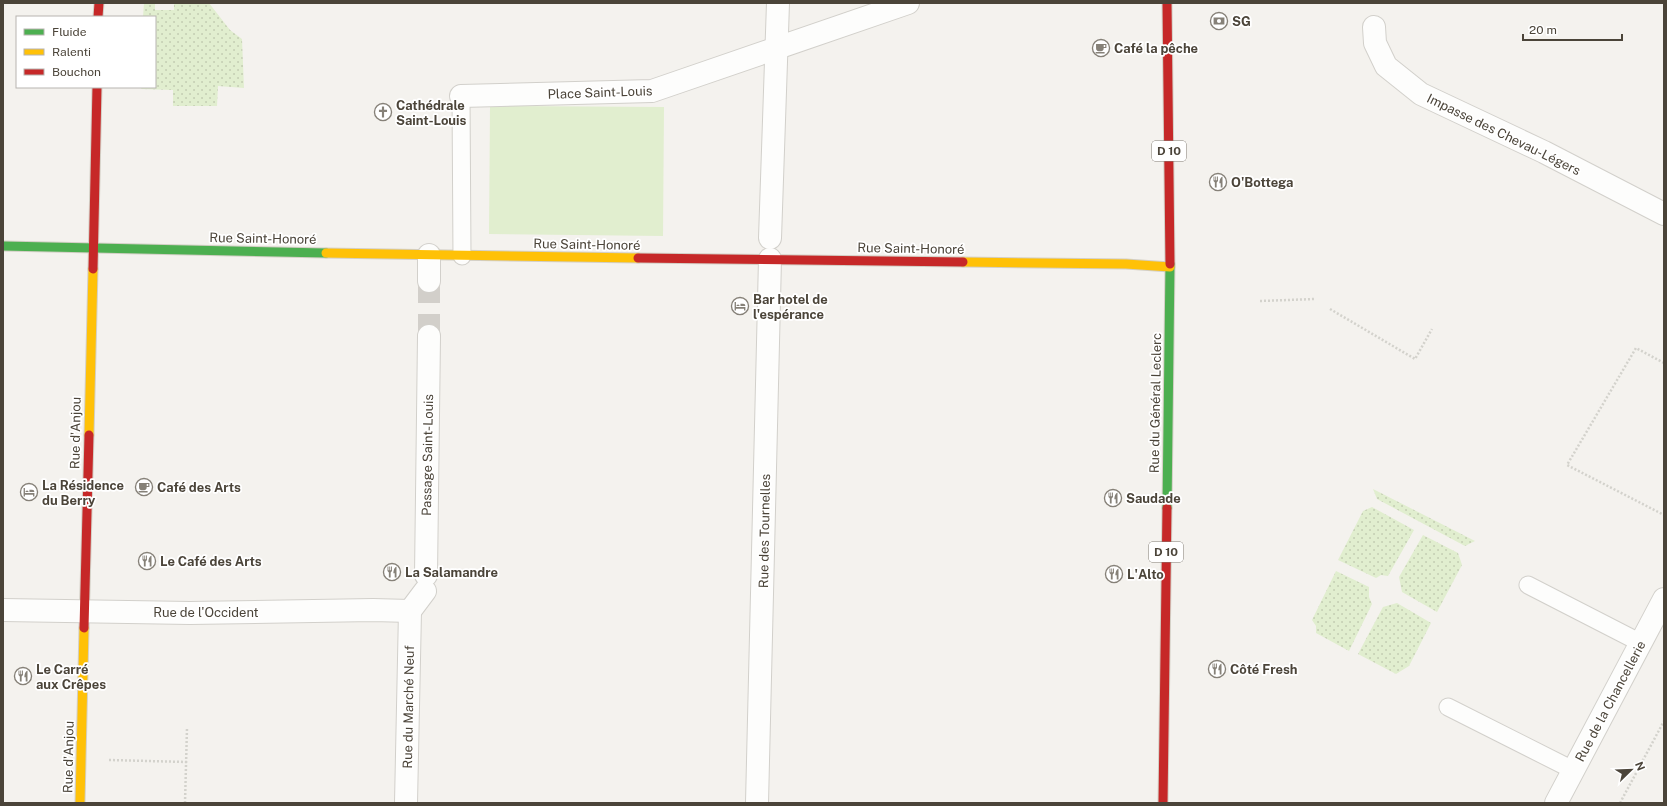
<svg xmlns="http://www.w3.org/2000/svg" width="1667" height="806" font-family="'Public Sans',sans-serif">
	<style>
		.grass { fill: url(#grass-dots) }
		.park { fill: #e1eecf }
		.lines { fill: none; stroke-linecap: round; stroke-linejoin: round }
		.street-tunnel { stroke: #d2cfca; stroke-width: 22; stroke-dasharray: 22 11; stroke-linecap: butt }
		.lane-casing { stroke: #d2d0cb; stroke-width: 19 }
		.street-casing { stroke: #d2d0cb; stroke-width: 24 }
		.fast-casing { stroke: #d3cfc5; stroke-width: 11 }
		.slow-casing { stroke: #d3cfc5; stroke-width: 11 }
		.jam-casing { stroke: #d3cfc5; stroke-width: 11 }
		.path { stroke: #d3d2cc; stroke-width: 2.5; stroke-dasharray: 2 2; stroke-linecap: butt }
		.lane { stroke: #fdfdfc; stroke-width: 17 }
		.street { stroke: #fdfdfc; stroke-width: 22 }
		.fast { stroke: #4caf50; stroke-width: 9 }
		.slow { stroke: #ffc107; stroke-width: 9 }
		.jam { stroke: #c62828; stroke-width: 9 }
		.labels { text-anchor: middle; stroke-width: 3.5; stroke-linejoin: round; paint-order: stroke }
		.shield { fill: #fff; stroke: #817c74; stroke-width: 1 }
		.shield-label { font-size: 12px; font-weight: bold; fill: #4b4439 }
		.poi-label { font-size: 13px; font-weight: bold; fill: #4b4439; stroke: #fff; text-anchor: start }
		.street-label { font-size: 13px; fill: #4b4439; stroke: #fff }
	</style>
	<defs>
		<pattern id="grass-dots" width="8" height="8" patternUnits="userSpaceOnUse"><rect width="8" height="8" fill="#e1eecf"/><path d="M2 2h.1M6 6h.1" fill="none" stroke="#c3cdb2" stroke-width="1.8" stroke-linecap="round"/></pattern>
	</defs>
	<rect width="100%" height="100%" fill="#f4f2ee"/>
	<g class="grass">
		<path d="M144 3H155V10H174V3H209L230 30 242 39 244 88 218 86 217 106H173V90L141 89 142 87H155V17H143Z"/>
		<path d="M1373 489 1475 541 1465 546 1377 499Z"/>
		<path d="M1372 507 1414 530 1388 576 1381 575 1376 578 1338 560 1363 511Z"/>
		<path d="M1423 535 1458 553 1462 565 1437 612 1402 592 1399 577Z"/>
		<path d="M1336 571 1369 587V597L1372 604 1349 651 1316 633V626L1312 620Z"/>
		<path d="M1397 603 1431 623 1409 666 1396 674 1358 654 1383 607Z"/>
	</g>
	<path class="park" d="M490 106 664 107 663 236 489 234Z"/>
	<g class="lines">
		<path class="street-tunnel" d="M429 336V281"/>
		<g class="lane-casing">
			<g id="lane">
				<path d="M461 96 462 256"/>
				<path d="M1528 585 1641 643"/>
				<path d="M1448 707 1573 770"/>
			</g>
		</g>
		<g class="street-casing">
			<g id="street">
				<path d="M1374 27 1375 43 1386 66 1421 94 1544 152 1664 214"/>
				<path d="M461 96 652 91 908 3"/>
				<path d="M770 238 778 3"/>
				<path d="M429 255V281"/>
				<path d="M426 575 429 336"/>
				<path d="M3 610 190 613 373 610 410 611"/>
				<path d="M410 611 425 591"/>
				<path d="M406 803 410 611"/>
				<path d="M757 803 770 259"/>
				<path d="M1556 803 1664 599"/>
			</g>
		</g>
		<g class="fast-casing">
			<g id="fast">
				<path d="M3 246 326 253"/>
				<path d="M1167 508 1170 264"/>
			</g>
		</g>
		<g class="slow-casing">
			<g id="slow">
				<path d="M326 253 638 258"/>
				<path d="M963 262 1126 264 1170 267"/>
				<path d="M89 435 93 269"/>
				<path d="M80 803 84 628"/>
			</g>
		</g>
		<g class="jam-casing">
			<g id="jam">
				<path d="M1167 3 1170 264"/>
				<path d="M98 17 99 3"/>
				<path d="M638 258 963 262"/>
				<path d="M93 269 97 87"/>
				<path d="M84 628 89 435"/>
				<path d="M1163 803 1167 508"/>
			</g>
		</g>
		<g class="path">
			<path d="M1260 301 1315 299"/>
			<path d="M1330 309 1415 359 1432 329"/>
			<path d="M1664 363 1636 348 1567 465 1664 515"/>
			<path d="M109 760 187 762"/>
			<path d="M185 803 187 728"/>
			<path d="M1620 803 1664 721"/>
		</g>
		<use href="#lane" class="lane"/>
		<use href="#street" class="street"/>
		<use href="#fast" class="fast"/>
		<use href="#slow" class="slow"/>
		<use href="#jam" class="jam"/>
	</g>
	<defs>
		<g id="bank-ring" transform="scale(0.9)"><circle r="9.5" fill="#fff" stroke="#868178" stroke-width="1.5"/><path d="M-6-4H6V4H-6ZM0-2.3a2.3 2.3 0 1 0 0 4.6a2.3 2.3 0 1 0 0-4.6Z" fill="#868178"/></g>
		<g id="cafe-ring" transform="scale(0.9)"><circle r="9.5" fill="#fff" stroke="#868178" stroke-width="1.5"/><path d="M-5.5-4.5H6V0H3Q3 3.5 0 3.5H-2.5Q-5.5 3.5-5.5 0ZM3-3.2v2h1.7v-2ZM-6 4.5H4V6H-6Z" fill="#868178"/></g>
		<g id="church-ring" transform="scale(0.9)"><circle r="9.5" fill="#fff" stroke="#868178" stroke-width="1.5"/><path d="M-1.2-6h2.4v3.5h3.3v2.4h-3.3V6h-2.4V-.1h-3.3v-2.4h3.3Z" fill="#868178"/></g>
		<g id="restaurant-ring" transform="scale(0.9)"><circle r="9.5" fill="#fff" stroke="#868178" stroke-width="1.5"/><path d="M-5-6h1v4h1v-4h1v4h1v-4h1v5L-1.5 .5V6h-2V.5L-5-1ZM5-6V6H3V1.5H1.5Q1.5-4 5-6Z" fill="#868178"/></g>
		<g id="hotel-ring" transform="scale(0.9)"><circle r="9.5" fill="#fff" stroke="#868178" stroke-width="1.5"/><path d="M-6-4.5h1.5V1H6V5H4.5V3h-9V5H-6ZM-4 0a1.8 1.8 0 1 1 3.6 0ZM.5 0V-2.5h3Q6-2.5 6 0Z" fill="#868178"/></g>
	</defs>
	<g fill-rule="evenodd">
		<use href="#bank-ring" x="1219" y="21"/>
		<use href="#cafe-ring" x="1101" y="48"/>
		<use href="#church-ring" x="383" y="112"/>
		<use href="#restaurant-ring" x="1218" y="182"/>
		<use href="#hotel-ring" x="740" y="306"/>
		<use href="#cafe-ring" x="144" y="487"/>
		<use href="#hotel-ring" x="29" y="492"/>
		<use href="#restaurant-ring" x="1113" y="498"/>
		<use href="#restaurant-ring" x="147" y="561"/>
		<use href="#restaurant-ring" x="392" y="572"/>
		<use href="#restaurant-ring" x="1114" y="574"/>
		<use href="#restaurant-ring" x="1217" y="669"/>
		<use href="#restaurant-ring" x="23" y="676"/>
	</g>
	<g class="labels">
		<g class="shield">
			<rect x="1152" y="141" width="34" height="20" rx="3"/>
			<rect x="1149" y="542" width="34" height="20" rx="3"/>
		</g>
		<g class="shield-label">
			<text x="1169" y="155">D 10</text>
			<text x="1166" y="556">D 10</text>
		</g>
		<g class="poi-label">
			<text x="1232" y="26">SG</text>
			<text x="1114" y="53">Café la pêche</text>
			<text x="396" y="110">Cathédrale<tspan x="396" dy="15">Saint-Louis</tspan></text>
			<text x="1231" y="187">O'Bottega</text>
			<text x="753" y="304">Bar hotel de<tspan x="753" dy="15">l'espérance</tspan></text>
			<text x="42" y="490">La Résidence<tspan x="42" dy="15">du Berry</tspan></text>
			<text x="157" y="492">Café des Arts</text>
			<text x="1126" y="503">Saudade</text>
			<text x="160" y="566">Le Café des Arts</text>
			<text x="405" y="577">La Salamandre</text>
			<text x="1127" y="579">L'Alto</text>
			<text x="36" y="674">Le Carré<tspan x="36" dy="15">aux Crêpes</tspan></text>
			<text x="1230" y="674">Côté Fresh</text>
		</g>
		<g class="street-label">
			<text transform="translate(600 92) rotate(-2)" y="5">Place Saint-Louis</text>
			<text transform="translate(1504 134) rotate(26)" y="5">Impasse des Chevau-Légers</text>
			<text transform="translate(263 238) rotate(1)" y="5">Rue Saint-Honoré</text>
			<text transform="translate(587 244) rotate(1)" y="5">Rue Saint-Honoré</text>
			<text transform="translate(911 248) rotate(1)" y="5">Rue Saint-Honoré</text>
			<text transform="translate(1155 403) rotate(-89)" y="5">Rue du Général Leclerc</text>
			<text transform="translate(75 433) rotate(-89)" y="5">Rue d'Anjou</text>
			<text transform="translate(427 455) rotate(-89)" y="5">Passage Saint-Louis</text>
			<text transform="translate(764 531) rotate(-89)" y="5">Rue des Tournelles</text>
			<text x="206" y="617">Rue de l'Occident</text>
			<text transform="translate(1610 701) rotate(-62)" y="5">Rue de la Chancellerie</text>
			<text transform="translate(408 707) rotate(-89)" y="5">Rue du Marché Neuf</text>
			<text transform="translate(68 757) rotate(-89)" y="5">Rue d'Anjou</text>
		</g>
	</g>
	<rect width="1667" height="806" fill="none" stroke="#4b4439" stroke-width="8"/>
	<rect x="16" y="16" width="140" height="72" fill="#ffffff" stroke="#b7b4b0"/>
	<rect x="24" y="29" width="20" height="6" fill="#4caf50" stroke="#b7b4b0"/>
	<text x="52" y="36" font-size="12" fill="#4b4439">Fluide</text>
	<rect x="24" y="49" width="20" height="6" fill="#ffc107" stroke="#b7b4b0"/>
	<text x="52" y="56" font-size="12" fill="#4b4439">Ralenti</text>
	<rect x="24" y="69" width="20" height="6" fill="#c62828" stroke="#b7b4b0"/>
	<text x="52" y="76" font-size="12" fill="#4b4439">Bouchon</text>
	<g transform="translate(1631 770) rotate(67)" stroke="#ffffff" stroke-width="3" paint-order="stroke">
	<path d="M0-3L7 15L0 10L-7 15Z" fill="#4b4439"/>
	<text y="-6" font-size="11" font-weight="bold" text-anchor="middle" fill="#4b4439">N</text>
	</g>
	<path d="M1523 34v6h99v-6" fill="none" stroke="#4b4439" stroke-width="2"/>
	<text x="1529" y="34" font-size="12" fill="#4b4439" stroke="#ffffff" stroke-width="3" paint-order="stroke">20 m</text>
</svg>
